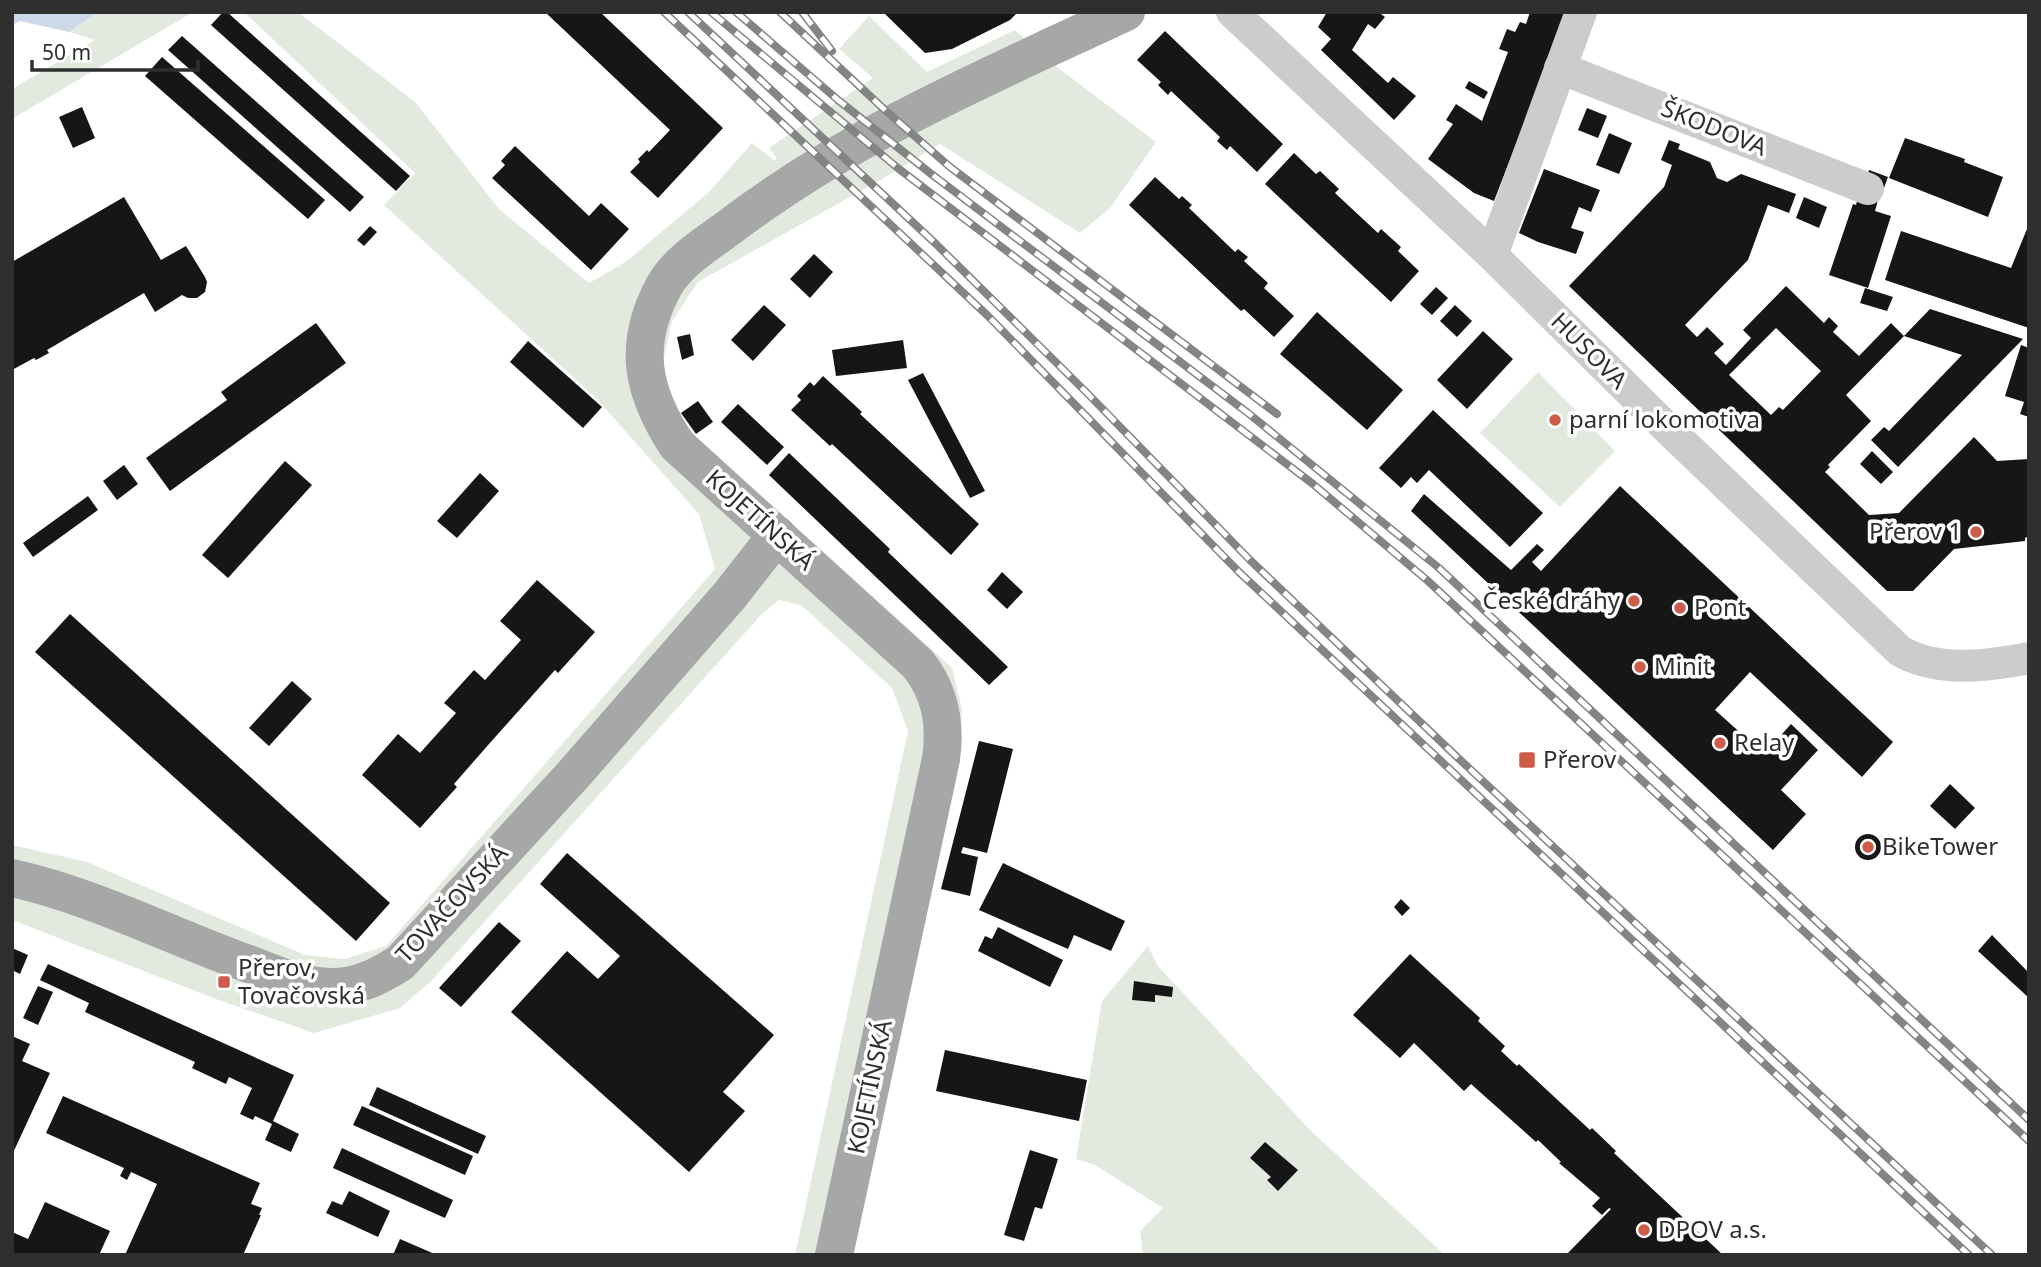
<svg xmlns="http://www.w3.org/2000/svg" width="2041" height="1267" font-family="'Noto Sans',sans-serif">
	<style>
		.green { fill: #e2eadf }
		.water { fill: #cdd8e8 }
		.building { fill: #161616; fill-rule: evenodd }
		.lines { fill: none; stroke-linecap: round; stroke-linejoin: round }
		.minor { stroke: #ccc; stroke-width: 32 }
		.major { stroke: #a7a7a7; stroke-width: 38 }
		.rail-casing { stroke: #848484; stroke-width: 8 }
		.rail { stroke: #fff; stroke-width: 5; stroke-dasharray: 16; stroke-linecap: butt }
		.poi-dot { fill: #cf5c48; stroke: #fff; stroke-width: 2.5 }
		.labels { text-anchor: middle; stroke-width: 7; stroke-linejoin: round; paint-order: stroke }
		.street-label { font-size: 24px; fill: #2f2f2f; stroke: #fff }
		.poi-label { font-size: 24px; fill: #2f2f2f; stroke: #fff; text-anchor: start }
	</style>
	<rect width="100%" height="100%" fill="#fff"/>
	<g class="green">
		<path d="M98 12H193L12 119V89L95 40 69 32Z"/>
		<path d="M244 12H298L415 102 500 210 589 283 627 261 709 192 752 143 775 161 777 159 769 148 873 78 839 49 869 16 927 72 1015 30 1053 64 1156 142 1110 208 1080 233 940 144 882 179 698 282 672 321 662 367 667 402 697 438 952 668 962 709 957 772 852 1255H795L908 731 892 688 801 605 779 600 762 614 431 981 400 1008 314 1033 216 999 12 920V845L87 862 305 955 344 959 386 946 715 569 699 514 596 398 384 205 415 173Z"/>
		<path d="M1538 372 1615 451 1560 507 1480 433Z"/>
		<path d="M1148 946 1157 965 1310 1130 1445 1255H1143L1140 1231 1163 1208 1095 1165 1076 1159 1102 1001Z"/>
	</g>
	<path class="water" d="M12 12H98L69 32 20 21 12 25Z"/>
	<g class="building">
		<path d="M223 12H227L410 176 396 191 211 25Z"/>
		<path d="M545 12H600L723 128 658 198 630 172 640 162 638 159 647 150 649 152 670 130Z"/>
		<path d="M883 12H1018L1010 20 952 49 925 53Z"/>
		<path d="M1327 12H1378L1385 17 1375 29 1368 24 1352 50 1388 83 1393 77 1416 96 1394 120 1321 50 1331 39 1318 27Z"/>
		<path d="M1530 12H1567L1494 201 1474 193 1428 159 1453 124 1446 120 1456 104 1482 121 1508 52 1499 49 1507 29 1515 32 1520 22 1526 24Z"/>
		<path d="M1165 31 1283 144 1257 172 1230 146 1227 150 1217 141 1220 137 1171 91 1168 95 1158 85 1161 82 1137 60Z"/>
		<path d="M182 36 364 197 350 212 168 50Z"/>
		<path d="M162 57 325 200 308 219 145 76Z"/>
		<path d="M1469 81 1488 92 1484 99 1465 88Z"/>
		<path d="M82 107 95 138 73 148 59 117Z"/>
		<path d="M1587 108 1607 116 1598 138 1578 130Z"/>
		<path d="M1609 133 1632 143 1619 174 1596 165Z"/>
		<path d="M1905 138 1965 159 1964 162 2003 177 1988 217 1889 178Z"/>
		<path d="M1669 140 1680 144 1678 149 1710 162 1717 178 1727 182 1741 174 1796 194 1789 213 1768 205 1748 260 1685 325 1697 337 1707 327 1724 344 1714 353 1726 365 1751 338 1743 330 1786 286 1824 323 1829 317 1838 326 1833 332 1859 356 1891 323 1904 336 1930 309 2023 339 1898 467 1871 440 1884 427 1889 431 1962 355 1904 336 1846 395 1871 421 1828 465 1830 467 1825 472 1869 515 1899 513 1974 437 1997 461 2029 459V536L2025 538V541L1954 549 1913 591H1887L1569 286 1664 187 1672 165 1661 160ZM1776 328 1821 371 1783 410 1779 407 1771 415 1729 375Z"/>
		<path d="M515 146 589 216 601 203 629 229 591 270 492 178 505 165 501 161Z"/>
		<path d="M1294 153 1316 174 1320 171 1339 189 1335 193 1378 233 1381 229 1401 247 1398 251 1419 271 1391 302 1265 184Z"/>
		<path d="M1544 169 1600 190 1591 212 1579 207 1571 228 1584 232 1576 254 1538 242 1519 233Z"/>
		<path d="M1869 170 1888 177 1884 188 1865 183Z"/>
		<path d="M1155 177 1179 199 1182 196 1192 205 1189 208 1235 252 1238 249 1248 257 1244 261 1268 283 1264 288 1294 316 1274 337 1244 309 1241 311 1129 205Z"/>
		<path d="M1859 194 1878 200 1875 211 1891 216 1868 288 1829 275 1853 204 1856 205Z"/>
		<path d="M124 197 161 260 186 246 205 277 207 282 205 292 197 298H188L182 295 155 312 144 293 47 350 49 353 36 360 34 358 12 370V262Z"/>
		<path d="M1804 197 1827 207 1819 228 1796 218Z"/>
		<path d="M2029 224V328L1885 280 1901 231 2011 268Z"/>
		<path d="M370 226 377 232 364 246 357 240Z"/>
		<path d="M814 254 833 272 810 298 790 279Z"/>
		<path d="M1436 287 1448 298 1432 315 1420 304Z"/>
		<path d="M1865 288 1893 297 1887 311 1860 303Z"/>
		<path d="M764 305 786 325 753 361 731 340Z"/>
		<path d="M1455 305 1472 321 1457 337 1440 321Z"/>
		<path d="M1317 312 1403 390 1367 430 1280 354Z"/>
		<path d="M316 323 346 363 170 491 146 458 227 400 221 392Z"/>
		<path d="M1483 331 1513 359 1467 409 1437 380Z"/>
		<path d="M690 334 694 355 682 360 677 337Z"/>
		<path d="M903 340 907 368 836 376 832 350Z"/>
		<path d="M528 341 602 407 583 428 510 362Z"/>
		<path d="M2021 345 2029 348V417L2020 414 2024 402 2005 396Z"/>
		<path d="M923 373 985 491 970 498 908 380Z"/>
		<path d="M823 376 862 412 860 414 979 524 951 555 832 444 830 446 791 410 801 400 797 396 810 382 814 386Z"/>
		<path d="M698 401 713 422 696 434 681 413Z"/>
		<path d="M738 404 784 447 767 465 721 422Z"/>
		<path d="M1433 410 1543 513 1510 547 1429 470 1417 483 1411 477 1401 488 1379 468Z"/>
		<path d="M1872 451 1893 472 1881 484 1860 464Z"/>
		<path d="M789 453 890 549 888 552 1008 667 989 685 769 475Z"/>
		<path d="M285 461 312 485 228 578 202 555Z"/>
		<path d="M124 465 138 484 117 500 103 481Z"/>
		<path d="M480 473 499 491 457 538 437 521Z"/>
		<path d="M1620 486 1893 742 1862 777 1750 672 1715 710 1764 754 1791 724 1818 750 1781 790 1806 814 1773 850 1411 511 1424 494 1511 570 1537 544 1544 550 1532 562 1541 571Z"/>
		<path d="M88 496 98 510 33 557 23 543Z"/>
		<path d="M1002 572 1023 592 1007 609 987 590Z"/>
		<path d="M537 580 595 632 558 673 555 670 489 744 454 784 457 787 420 828 362 775 398 734 420 753 456 713 444 703 474 670 485 680 521 640 500 621Z"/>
		<path d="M70 614 390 903 356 941 35 652Z"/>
		<path d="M292 681 312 699 269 746 249 728Z"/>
		<path d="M979 741 1013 749 987 853 963 847 961 853 978 857 970 896 941 889Z"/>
		<path d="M1950 784 1975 808 1955 829 1930 806Z"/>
		<circle cx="1868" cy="847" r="13"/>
		<path d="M567 853 774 1035 723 1092 745 1111 689 1172 511 1012 567 951 598 979 620 956 540 884Z"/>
		<path d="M1003 863 1125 921 1111 951 1074 935 1068 949 979 910Z"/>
		<path d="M1401 899 1410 908 1402 916 1394 907Z"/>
		<path d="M499 922 521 941 461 1007 439 988Z"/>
		<path d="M998 927 1063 960 1050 987 978 951 985 936 992 939Z"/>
		<path d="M1992 935 2029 973V998L1978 951Z"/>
		<path d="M12 948 28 955 20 974 12 970Z"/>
		<path d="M1410 954 1480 1018 1478 1021 1505 1046 1501 1051 1517 1066 1519 1064 1590 1130 1592 1128 1616 1151 1614 1153 1723 1255H1566L1611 1209 1609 1208 1602 1215 1592 1206 1600 1198 1559 1163 1561 1162 1538 1140 1536 1142 1471 1084 1464 1091 1414 1043 1400 1058 1353 1015Z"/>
		<path d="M48 964 294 1075 273 1121 299 1134 291 1152 265 1140 272 1124 255 1116 253 1120 240 1114 252 1088 229 1077 226 1084 192 1068 195 1062 85 1012 89 1003 40 980Z"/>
		<path d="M1134 981 1173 987 1172 997 1155 995V1002L1132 1000Z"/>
		<path d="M38 986 53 992 38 1025 23 1018Z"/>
		<path d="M12 1036 30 1044 22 1061 50 1073 12 1155Z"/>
		<path d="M945 1050 1087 1080 1079 1121 936 1091Z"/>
		<path d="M377 1087 486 1136 478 1154 369 1105Z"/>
		<path d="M63 1096 260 1183 251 1204 262 1208 259 1215H261L243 1255H125L157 1184 131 1172 127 1180 120 1176 124 1168 46 1133Z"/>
		<path d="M362 1106 473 1156 465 1175 353 1125Z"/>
		<path d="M1265 1142 1298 1170 1278 1191 1267 1180 1271 1177 1250 1158Z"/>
		<path d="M342 1148 453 1200 445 1218 333 1168Z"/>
		<path d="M1030 1150 1058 1159 1042 1209 1035 1207 1024 1241 1004 1235Z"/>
		<path d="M349 1191 390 1211 378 1237 326 1213 332 1201 342 1205Z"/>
		<path d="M45 1202 110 1231 99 1255H12V1232L28 1239Z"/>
		<path d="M400 1239 437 1255H393Z"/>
	</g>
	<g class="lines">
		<g class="minor">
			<path d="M1232 12 1492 255 1669 430 1900 651C1938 673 1988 666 2029 658"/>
			<path d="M1560 68 1868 189"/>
			<path d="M1492 255 1581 12"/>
		</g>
		<g class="major">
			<path d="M12 878C93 896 166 934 243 962 271 972 301 987 331 987 358 987 378 977 400 963L573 775 730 595 777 535"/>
			<path d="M834 1255 941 759C946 724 941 693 918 664L677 445C642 392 632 345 664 286 678 261 708 243 731 226 852 134 989 76 1126 12"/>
		</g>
		<g class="rail-casing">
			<g id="rail">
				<path d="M664 12 988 316 1239 572 1969 1255"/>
				<path d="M688 12 936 244 1088 394 1250 560 1457 757 1992 1255"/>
				<path d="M711 12 899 169 1313 484 1428 581 2029 1141"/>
				<path d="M736 12 838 100 930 173 1248 413 1439 568 2029 1120"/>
				<path d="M780 12 886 111 950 167 1277 414"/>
				<path d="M802 12 832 51"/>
			</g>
		</g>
		<use href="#rail" class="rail"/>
	</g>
	<g class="poi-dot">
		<circle cx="1555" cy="420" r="7"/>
		<circle cx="1976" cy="532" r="7"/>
		<circle cx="1634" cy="601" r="7"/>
		<circle cx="1680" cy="608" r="7"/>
		<circle cx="1640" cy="667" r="7"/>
		<circle cx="1720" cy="743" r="7"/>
		<rect x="1518" y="751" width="18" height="18" rx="3.5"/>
		<circle cx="1868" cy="847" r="7"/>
		<rect x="217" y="975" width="14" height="14" rx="3.5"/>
		<circle cx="1644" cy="1230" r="7"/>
	</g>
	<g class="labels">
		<g class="street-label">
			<text transform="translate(1714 128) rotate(22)" y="8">ŠKODOVA</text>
			<text transform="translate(1589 351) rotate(45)" y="8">HUSOVA</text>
			<text transform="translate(760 520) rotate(42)" y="8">KOJETÍNSKÁ</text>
			<text transform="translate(452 904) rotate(-47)" y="8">TOVAČOVSKÁ</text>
			<text transform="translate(870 1087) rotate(-78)" y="8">KOJETÍNSKÁ</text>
		</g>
		<g class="poi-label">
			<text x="1569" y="428">parní lokomotiva</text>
			<text x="1962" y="540" text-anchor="end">Přerov 1</text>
			<text x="1620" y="609" text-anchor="end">České dráhy</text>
			<text x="1694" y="616">Pont</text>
			<text x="1654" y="675">Minit</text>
			<text x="1734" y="751">Relay</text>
			<text x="1543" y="768">Přerov</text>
			<text x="1882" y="855">BikeTower</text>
			<text x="238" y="976">Přerov,<tspan x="238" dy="28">Tovačovská</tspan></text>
			<text x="1658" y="1238">DPOV a.s.</text>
		</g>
	</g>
	<rect width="2041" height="1267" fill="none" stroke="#2f2f2f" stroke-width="28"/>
	<path d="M32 60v10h166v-10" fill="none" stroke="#2f2f2f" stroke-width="3.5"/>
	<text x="42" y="60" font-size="21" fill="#2f2f2f" stroke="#ffffff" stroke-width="5" paint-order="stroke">50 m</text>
</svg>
